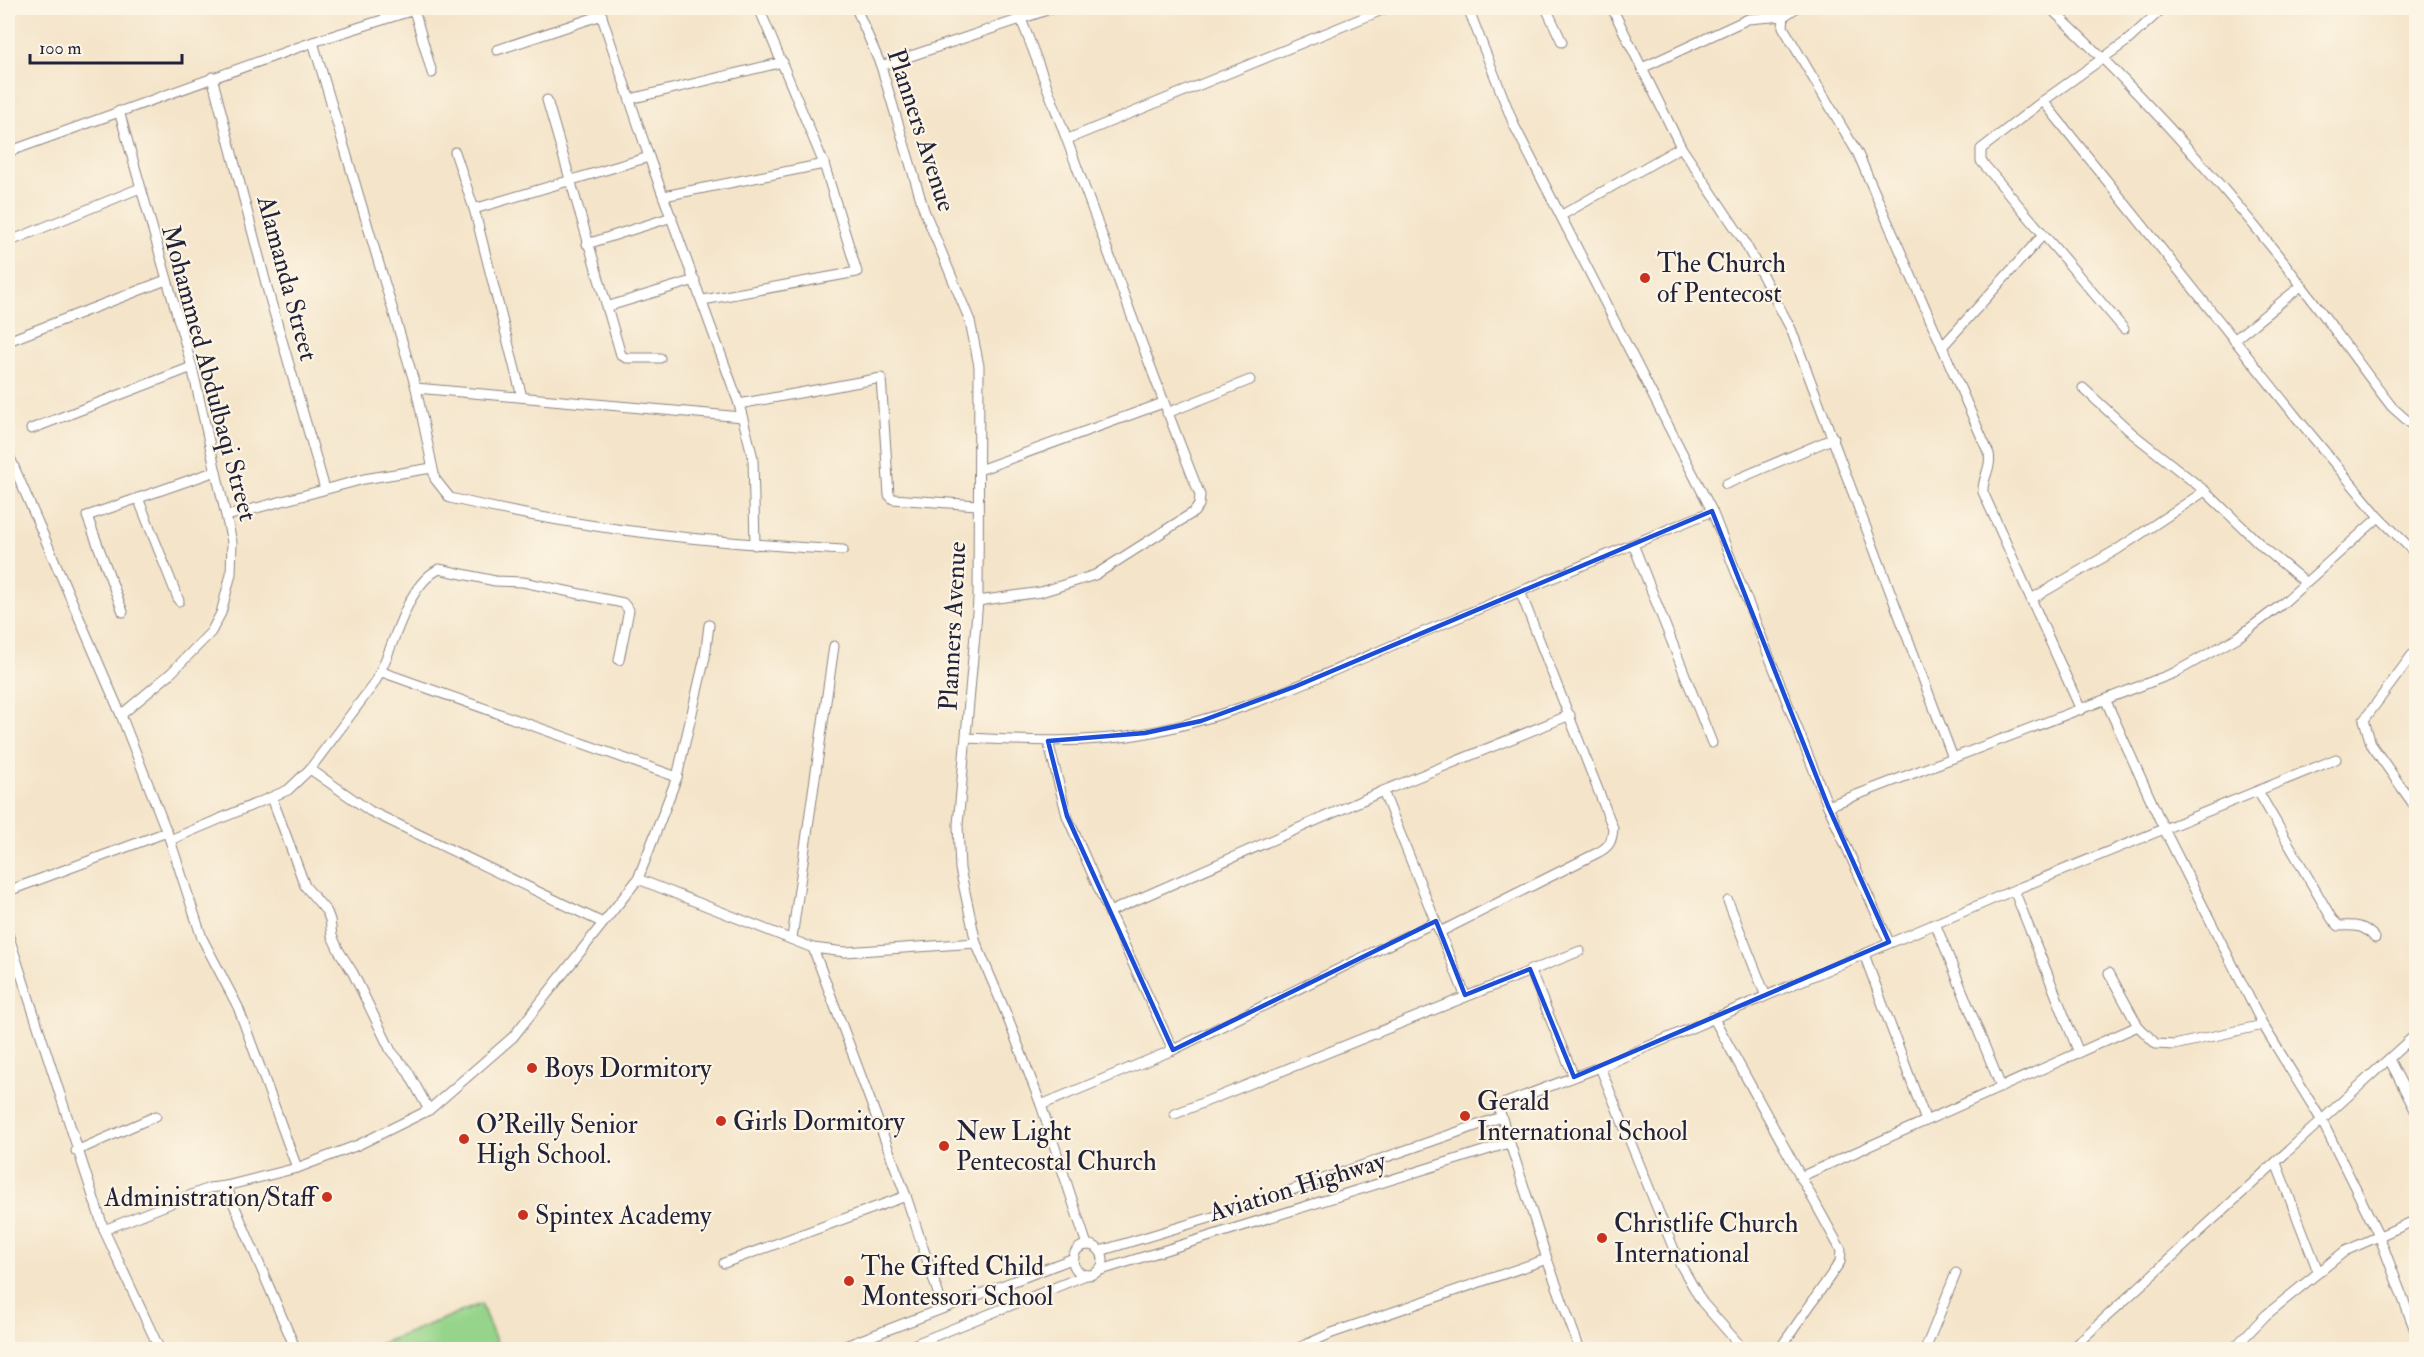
<svg xmlns="http://www.w3.org/2000/svg" width="2424" height="1357" font-family="'IM FELL Double Pica',serif">
	<style>
		.green { fill: #95d48a; stroke: #5c7b62; stroke-width: 1.5 }
		.lines { fill: none; stroke-linecap: round; stroke-linejoin: round }
		.minor-casing { stroke: #8b8382; stroke-width: 11 }
		.minor { stroke: #fff; stroke-width: 9 }
		.marked { fill: none; stroke: #1d4ed8; stroke-width: 4.5; stroke-linejoin: round }
		.poi-dot { fill: #c8321e; stroke: #fcf5e5; stroke-width: 2 }
		.labels { text-anchor: middle; stroke-width: 4.5; stroke-linejoin: round; paint-order: stroke }
		.street-label { font-size: 26px; fill: #22223b; stroke: #fcf5e5 }
		.poi-label { font-size: 26px; fill: #22223b; stroke: #fcf5e5; text-anchor: start }
	</style>
	<rect width="100%" height="100%" fill="#fcf5e5"/>
	<filter id="ink" filterUnits="userSpaceOnUse"><feTurbulence type="fractalNoise" baseFrequency=".0167" numOctaves="2"/><feDisplacementMap in="SourceGraphic" scale="12" xChannelSelector="R" yChannelSelector="G"/><feConvolveMatrix kernelMatrix="1 2 1 2 8 2 1 2 1" color-interpolation-filters="sRGB"/></filter>
	<filter id="wash" filterUnits="userSpaceOnUse"><feTurbulence type="fractalNoise" baseFrequency=".008" numOctaves="4" result="noise"/><feDisplacementMap in="SourceGraphic" scale="24" xChannelSelector="R" yChannelSelector="G"/><feGaussianBlur stdDeviation="1.35" result="paint"/><feColorMatrix in="noise" values="0 0 0 0 0 0 0 0 0 0 0 0 0 0 0 0 0 1.4 0 .05"/><feComposite in="paint" operator="in"/></filter>
	<g filter="url(#wash)">
		<rect width="100%" height="100%" fill="#f4e4c9"/>
		<path class="green" d="M481 1304 499 1349H367Z"/>
	</g>
	<g filter="url(#ink)">
		<g class="lines">
			<g class="minor-casing">
				<g id="minor">
					<path d="M599 8 649 157 739 404 753 458 755 545"/>
					<path d="M856 8 881 66 924 210 970 321 979 366 978 601 958 825 960 869 976 943 1005 1011 1041 1105 1087 1245"/>
					<path d="M1468 8 1514 125 1712 511 1828 806 1889 942"/>
					<path d="M1546 8 1562 42"/>
					<path d="M1612 8 1681 147 1744 241 1791 329 1953 758"/>
					<path d="M1796 8 1784 16 1783 27 1858 154 1989 454C1992 468 1982 478 1983 492L2081 710"/>
					<path d="M2050 8C2132 84 2208 167 2278 255 2317 304 2353 357 2392 407L2410 423H2416"/>
					<path d="M2163 8 2127 41 2043 101 2297 418 2379 517 2416 554"/>
					<path d="M414 10 432 73"/>
					<path d="M313 42 416 388 435 479 450 498C579 529 711 543 843 550"/>
					<path d="M497 50 602 15"/>
					<path d="M881 66 1053 8"/>
					<path d="M1642 68 1748 19 1784 16"/>
					<path d="M212 77 269 295 325 489"/>
					<path d="M630 99 783 62"/>
					<path d="M547 100 621 355 626 358H660"/>
					<path d="M2043 101 1981 149V161L2124 329"/>
					<path d="M119 111 192 367 232 542 231 574 221 613 211 632 171 673 121 715"/>
					<path d="M1068 139 1387 8"/>
					<path d="M8 152 313 42 420 8"/>
					<path d="M455 152 474 209"/>
					<path d="M664 196 824 164"/>
					<path d="M1562 215 1681 147"/>
					<path d="M8 242 140 188"/>
					<path d="M587 244 672 217"/>
					<path d="M703 300 857 272 824 164 759 8"/>
					<path d="M606 307 695 280"/>
					<path d="M2234 340 2301 286"/>
					<path d="M8 341 166 280"/>
					<path d="M1942 347 2042 236"/>
					<path d="M416 388 742 417"/>
					<path d="M2083 388 2133 434 2205 491 2264 548 2306 583"/>
					<path d="M522 397 474 209 649 157"/>
					<path d="M739 404 881 378 889 495 893 499 977 505"/>
					<path d="M1167 413 1250 380"/>
					<path d="M31 429 192 367"/>
					<path d="M8 453 121 715 170 840 202 938 238 1007 297 1168"/>
					<path d="M979 470 1163 403"/>
					<path d="M1726 484 1834 438"/>
					<path d="M138 498 179 601"/>
					<path d="M227 516 364 479 432 468"/>
					<path d="M1633 544 1712 743"/>
					<path d="M2033 598 2118 549 2205 491"/>
					<path d="M978 601 1041 592 1095 575 1194 512 1199 505 1200 495C1137 338 1083 177 1021 19"/>
					<path d="M123 612 87 516 216 471"/>
					<path d="M2412 655 2364 720 2371 744 2416 808"/>
					<path d="M382 672 677 777"/>
					<path d="M2106 701 2164 829 2263 1025 2322 1121 2380 1238 2416 1333"/>
					<path d="M967 738C1027 741 1088 744 1147 733 1238 716 1323 675 1407 639 1508 596 1610 554 1712 511"/>
					<path d="M1048 741 1067 816 1109 912 1173 1050"/>
					<path d="M310 769 370 811 603 923"/>
					<path d="M1383 791 1465 995"/>
					<path d="M2258 791 2332 919 2339 926C2356 925 2364 925 2375 938"/>
					<path d="M272 798 305 886 327 912 330 920 332 936 339 951 353 973 391 1051 407 1070 429 1110"/>
					<path d="M1828 806 2174 673 2238 637 2281 605 2379 517"/>
					<path d="M170 840 288 790 310 769 373 685C395 651 403 587 439 569L495 581 523 582 623 603 629 610 619 660"/>
					<path d="M638 879 813 948 845 952 976 943"/>
					<path d="M2014 890 2079 1053"/>
					<path d="M8 891 167 832"/>
					<path d="M1728 901 1765 994"/>
					<path d="M1109 912 1383 791 1570 715"/>
					<path d="M1935 923 2001 1087"/>
					<path d="M1440 932 1597 853C1609 847 1612 842 1613 828L1520 591"/>
					<path d="M8 934 104 1230 160 1350"/>
					<path d="M792 938 834 646"/>
					<path d="M813 948 906 1196 943 1308"/>
					<path d="M1864 954 1926 1121"/>
					<path d="M1530 969 1574 1077"/>
					<path d="M2109 973 2138 1026 2156 1044 2174 1045 2263 1025"/>
					<path d="M1713 1017 1841 1250 1840 1262 1779 1350"/>
					<path d="M2389 1059 2416 1112"/>
					<path d="M1600 1067 1679 1262 1702 1302 1744 1350"/>
					<path d="M1041 1105 1173 1050 1435 922"/>
					<path d="M1175 1114 1580 951"/>
					<path d="M76 1151 156 1116"/>
					<path d="M2276 1163 2318 1271"/>
					<path d="M1800 1177 2138 1026"/>
					<path d="M226 1186 296 1350"/>
					<path d="M104 1230 209 1188 226 1186 297 1168 358 1145 429 1110 513 1037 638 879 677 777 705 657 709 625"/>
					<circle cx="1088" cy="1260" r="15"/>
					<path d="M1100 1251 1226 1213 1501 1117"/>
					<path d="M724 1263 906 1196"/>
					<path d="M1098 1271 1509 1143"/>
					<path d="M835 1350 1074 1258"/>
					<path d="M900 1350 1086 1275"/>
					<path d="M1294 1350 1332 1333 1547 1259"/>
					<path d="M1580 1350 1547 1259 1498 1106 1600 1067 2014 890 2336 759"/>
					<path d="M1925 1350 1956 1273"/>
					<path d="M2070 1350 2416 1034"/>
					<path d="M2232 1350 2266 1315 2345 1251 2416 1220"/>
				</g>
			</g>
			<use href="#minor" class="minor"/>
		</g>
	</g>
	<path class="marked" d="M1712 511 1828 806 1889 942 1574 1077 1530 969 1465 995 1436 921 1173 1050 1067 816 1048 741 1145 733 1201 721 1294 687Z"/>
	<g class="poi-dot">
		<circle cx="1645" cy="278" r="6"/>
		<circle cx="532" cy="1068" r="6"/>
		<circle cx="1465" cy="1116" r="6"/>
		<circle cx="721" cy="1121" r="6"/>
		<circle cx="464" cy="1139" r="6"/>
		<circle cx="944" cy="1146" r="6"/>
		<circle cx="327" cy="1197" r="6"/>
		<circle cx="523" cy="1215" r="6"/>
		<circle cx="1602" cy="1238" r="6"/>
		<circle cx="849" cy="1281" r="6"/>
	</g>
	<g class="labels">
		<g class="street-label">
			<text transform="translate(922 130) rotate(72)" y="9">Planners Avenue</text>
			<text transform="translate(288 278) rotate(75)" y="9">Alamanda Street</text>
			<text transform="translate(210 373) rotate(75)" y="9">Mohammed Abdulbaqi Street</text>
			<text transform="translate(952 626) rotate(-87)" y="9">Planners Avenue</text>
			<text transform="translate(1297 1186) rotate(-17)" y="9">Aviation Highway</text>
		</g>
		<g class="poi-label">
			<text x="1657" y="272">The Church<tspan x="1657" dy="30">of Pentecost</tspan></text>
			<text x="544" y="1077">Boys Dormitory</text>
			<text x="1477" y="1110">Gerald<tspan x="1477" dy="30">International School</tspan></text>
			<text x="733" y="1130">Girls Dormitory</text>
			<text x="476" y="1133">O'Reilly Senior<tspan x="476" dy="30">High School.</tspan></text>
			<text x="956" y="1140">New Light<tspan x="956" dy="30">Pentecostal Church</tspan></text>
			<text x="315" y="1206" text-anchor="end">Administration/Staff</text>
			<text x="535" y="1224">Spintex Academy</text>
			<text x="1614" y="1232">Christlife Church<tspan x="1614" dy="30">International</tspan></text>
			<text x="861" y="1275">The Gifted Child<tspan x="861" dy="30">Montessori School</tspan></text>
		</g>
	</g>
	<rect width="2424" height="1357" fill="none" stroke="#fcf5e5" stroke-width="30"/>
	<path d="M30 54v9h152v-9" fill="none" stroke="#22223b" stroke-width="3"/>
	<text x="39" y="54" font-size="18" fill="#22223b" stroke="#fcf5e5" stroke-width="4.5" paint-order="stroke">100 m</text>
</svg>
